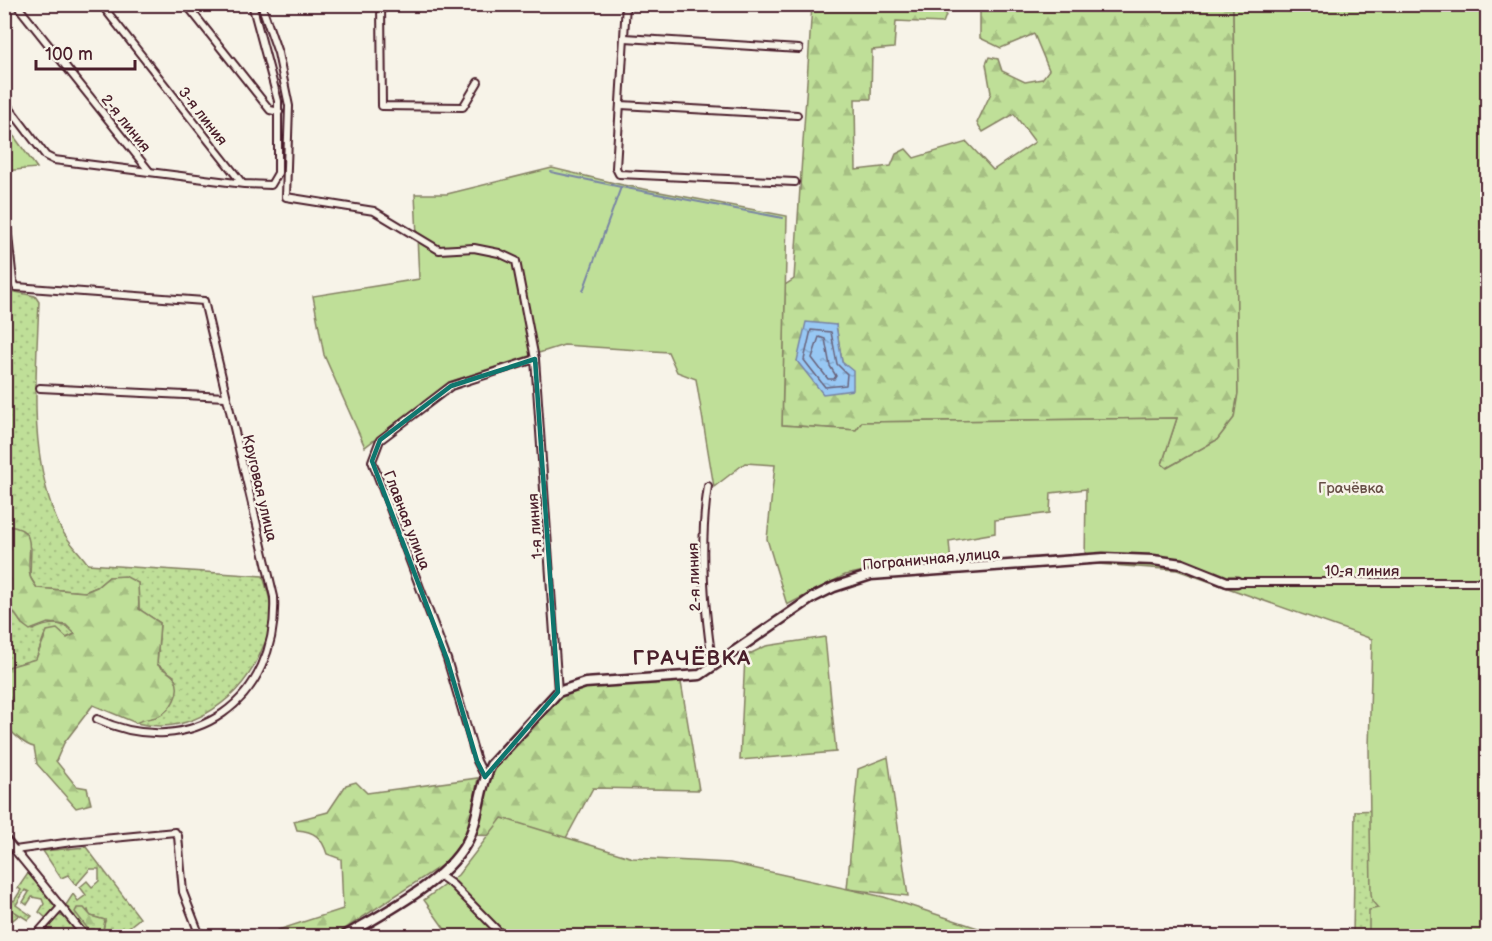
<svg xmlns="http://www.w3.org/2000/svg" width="1492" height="941" font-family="'Balsamiq Sans',sans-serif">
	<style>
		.grass { fill: url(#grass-dots); stroke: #847f62; stroke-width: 1.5 }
		.forest { fill: url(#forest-firs); stroke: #847f62; stroke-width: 1.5; fill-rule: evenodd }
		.garden { fill: #bfdf98; stroke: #847f62; stroke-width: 1.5 }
		.water { fill: url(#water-ripples); stroke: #7984a4; stroke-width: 1.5 }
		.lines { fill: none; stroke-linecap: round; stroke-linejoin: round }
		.shore { stroke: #69637b; stroke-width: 1.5 }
		.stream { stroke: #7984a4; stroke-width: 2 }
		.street-casing { stroke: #4a1f2b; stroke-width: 10 }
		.secondary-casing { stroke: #4a1f2b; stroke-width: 13 }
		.street { stroke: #f7f3e8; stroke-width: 6 }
		.secondary { stroke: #f7f3e8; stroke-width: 8 }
		.marked { fill: none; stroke: #0f766e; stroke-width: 4.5; stroke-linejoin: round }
		.labels { text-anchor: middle; stroke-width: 5; stroke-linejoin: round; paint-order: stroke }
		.street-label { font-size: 15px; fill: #4a1f2b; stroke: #f7f3e8 }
		.park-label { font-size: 15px; fill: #674f46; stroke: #f7f3e8 }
		.district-label { font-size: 21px; font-weight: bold; letter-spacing: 1.5px; fill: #4a1f2b; stroke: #f7f3e8 }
	</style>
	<defs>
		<pattern id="grass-dots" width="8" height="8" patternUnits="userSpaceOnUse" patternTransform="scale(1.5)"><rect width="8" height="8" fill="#bfdf98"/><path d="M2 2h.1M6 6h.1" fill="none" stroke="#a6bf83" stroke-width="1.8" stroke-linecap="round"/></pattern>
		<pattern id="forest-firs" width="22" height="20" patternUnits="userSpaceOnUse" patternTransform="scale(1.5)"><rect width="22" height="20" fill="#bfdf98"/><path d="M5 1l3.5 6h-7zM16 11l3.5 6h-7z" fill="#a6bf83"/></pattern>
		<pattern id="water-ripples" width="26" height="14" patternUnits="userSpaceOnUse" patternTransform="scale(1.5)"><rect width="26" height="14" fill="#98c8f4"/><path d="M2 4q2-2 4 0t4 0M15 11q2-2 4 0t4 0" fill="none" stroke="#84abd1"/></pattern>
	</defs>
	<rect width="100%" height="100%" fill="#f7f3e8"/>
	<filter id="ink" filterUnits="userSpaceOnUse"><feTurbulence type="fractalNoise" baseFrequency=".0167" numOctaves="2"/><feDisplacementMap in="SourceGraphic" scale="12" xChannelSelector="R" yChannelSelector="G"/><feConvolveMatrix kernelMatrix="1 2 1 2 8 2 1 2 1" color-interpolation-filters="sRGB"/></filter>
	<g filter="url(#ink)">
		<g class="grass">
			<path d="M4 281 6 290 35 296 39 302C36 376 28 453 58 523 64 538 79 551 88 564L263 576C268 592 273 608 271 626 270 633 266 641 263 647 243 698 192 737 136 723L144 718 157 717 174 676 157 664 160 623 139 609 138 583 109 577 97 587 85 592 37 588 30 577 31 548 25 532 5 527Z"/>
			<path d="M11 608 22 624 33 630C48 623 60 621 74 631L75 634 66 638 44 636 36 659 5 668V609Z"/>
			<path d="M1381 810 1382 936H1353L1355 811Z"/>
			<path d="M86 847 140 918 120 934 122 936H114L103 930 105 920 90 916 88 910 80 917 94 929 95 936H88L66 905 73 894 78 901 86 895 80 887 87 881 92 887 99 881V869H90L76 885 68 875 61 878 43 851Z"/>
			<path d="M29 872 56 907 46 918 39 912 44 904 42 899 32 897 27 905 23 902 29 892 25 890 16 905 32 916 28 920 12 910 19 915 9 923 5 919 4 895 14 901 21 890 18 888Z"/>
			<path d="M59 915 66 918 81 936H37Z"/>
		</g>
		<g class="forest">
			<path d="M812 5H965V11L948 10 943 23 896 21 894 48 872 50 871 99H855L856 170 891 166 896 154 906 149 914 158 967 142 993 170 1035 142 1014 114 983 132 977 123 991 93 986 64 989 57 998 59 1002 71 1025 82 1042 79 1049 70 1034 34 1001 48 980 38V5H1233L1238 393 1234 418 1217 440 1167 468 1162 464 1177 418 862 422 856 430 782 425 785 285 794 279ZM836 325 842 362 797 361Z"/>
			<path d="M5 124 37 168 5 171Z"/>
			<path d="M8 526C41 529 25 555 30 576 31 580 35 585 37 588L85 592 97 587 109 577 125 576 138 583 139 609 160 623 157 664C162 670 171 672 175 679 182 692 171 710 159 716 152 719 144 718 136 723L93 705 64 743 56 761 76 786 87 788 91 804 76 808 37 764 34 747C24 745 9 731 5 722V668L36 659 47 631 57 629 67 638 75 634 66 625 48 623 30 630 22 624 11 608 5 609 4 527Z"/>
			<path d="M825 637 836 752 740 760 745 656 766 646Z"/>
			<path d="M680 676 699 790 593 788 566 838 471 835 485 777 558 692Z"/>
			<path d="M888 757 908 896 847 889 858 769Z"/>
			<path d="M478 778 469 827 450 860 334 936H275L278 930 343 909 341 859 327 854C322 838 315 831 297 830L294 821 328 812 346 785 356 782 367 793Z"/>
			<path d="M77 908H84L91 916 105 920 103 930 114 936H95L94 929H88L75 912Z"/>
		</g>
		<g class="garden">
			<path d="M1233 5H1487V936H1369V910L1378 908 1372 901 1371 893 1369 748 1372 639 1177 570 1085 563 1086 489 1051 493 1050 513 995 520V533L949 541 951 564 879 568 845 575 787 605 767 539 775 465 745 463 714 487 696 379 677 372 668 352 564 345 526 357 449 382 365 447 324 355 313 296 419 279 415 194H447L552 168 623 185 787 216 782 425 856 430 862 422 1177 418 1162 464 1167 468 1217 440 1234 418 1238 393Z"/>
			<path d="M502 818 633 858 730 863 884 897 1002 936H437L444 928 424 900 458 875Z"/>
		</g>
		<path class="water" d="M806 322 836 325 842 362 853 371V390L823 394 797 361Z"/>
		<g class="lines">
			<g class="shore">
				<path d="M811 330 831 332 837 364 847 374 846 385 825 387 804 360Z"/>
				<path d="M819 337 825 339 830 366 836 376 834 379H828L812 358Z"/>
			</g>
			<g class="stream">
				<path d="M551 172 621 187"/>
				<path d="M583 291 621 187 783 218"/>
			</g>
			<g class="street-casing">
				<g id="street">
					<path d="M16 4 150 172"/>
					<path d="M101 4 242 183"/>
					<path d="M186 4 270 110 279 112"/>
					<path d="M261 4 278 53 289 106 286 197 374 211 439 250 474 248 499 253 516 261 535 359 558 692"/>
					<path d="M381 4 382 106 463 107 478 82"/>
					<path d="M626 4 616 168 619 174 795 182"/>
					<path d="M625 38 799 49"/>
					<path d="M4 101 46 156 54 160 244 184 271 185 278 173V101L252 4"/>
					<path d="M621 105 797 115"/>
					<path d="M4 199 13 281 16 287 204 301 274 597C279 700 192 763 97 719"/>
					<path d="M40 388 226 397"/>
					<path d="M708 486C699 544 704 609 713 667"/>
					<path d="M1237 582H1488"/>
					<path d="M485 777 477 761 447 659 372 461 380 440 451 386 535 359"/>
					<path d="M4 837 85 936"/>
					<path d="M15 850 72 842 175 832 178 836 183 892 200 936"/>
					<path d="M439 875 453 885 503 936"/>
					<path d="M35 936 61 907"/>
				</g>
			</g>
			<g class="secondary-casing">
				<path id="secondary" d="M345 936C385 912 451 880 470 836 480 813 479 787 491 765L558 692 585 683 700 675 812 598 834 587 871 575 1103 558 1153 560 1182 564 1227 582H1237"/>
			</g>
			<use href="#street" class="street"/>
			<use href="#secondary" class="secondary"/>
		</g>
	</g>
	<path class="marked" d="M535 359 558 692 485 777 477 761 447 659 372 461 380 440 451 386Z"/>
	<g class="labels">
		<g class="street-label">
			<text transform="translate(203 116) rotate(52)" y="5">3-я линия</text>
			<text transform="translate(126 123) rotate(51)" y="5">2-я линия</text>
			<text transform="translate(260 488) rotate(77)" y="5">Круговая улица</text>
			<text transform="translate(407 520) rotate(69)" y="5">Главная улица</text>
			<text transform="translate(535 526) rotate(-94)" y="5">1-я линия</text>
			<text transform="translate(931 559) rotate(-5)" y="5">Пограничная улица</text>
			<text x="1362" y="576">10-я линия</text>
			<text transform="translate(694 577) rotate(-92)" y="5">2-я линия</text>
		</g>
		<g class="park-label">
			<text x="1351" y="493">Грачёвка</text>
		</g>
		<g class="district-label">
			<text x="692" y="665">ГРАЧЁВКА</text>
		</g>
	</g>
	<rect width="1492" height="941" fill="none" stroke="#f7f3e8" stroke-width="24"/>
	<rect x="12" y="12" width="1468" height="917" fill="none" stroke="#4a1f2b" stroke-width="2" filter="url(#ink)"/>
	<path d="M36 60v9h99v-9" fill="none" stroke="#4a1f2b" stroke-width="3"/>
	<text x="45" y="60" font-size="18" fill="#4a1f2b" stroke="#f7f3e8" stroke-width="4.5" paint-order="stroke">100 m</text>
</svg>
